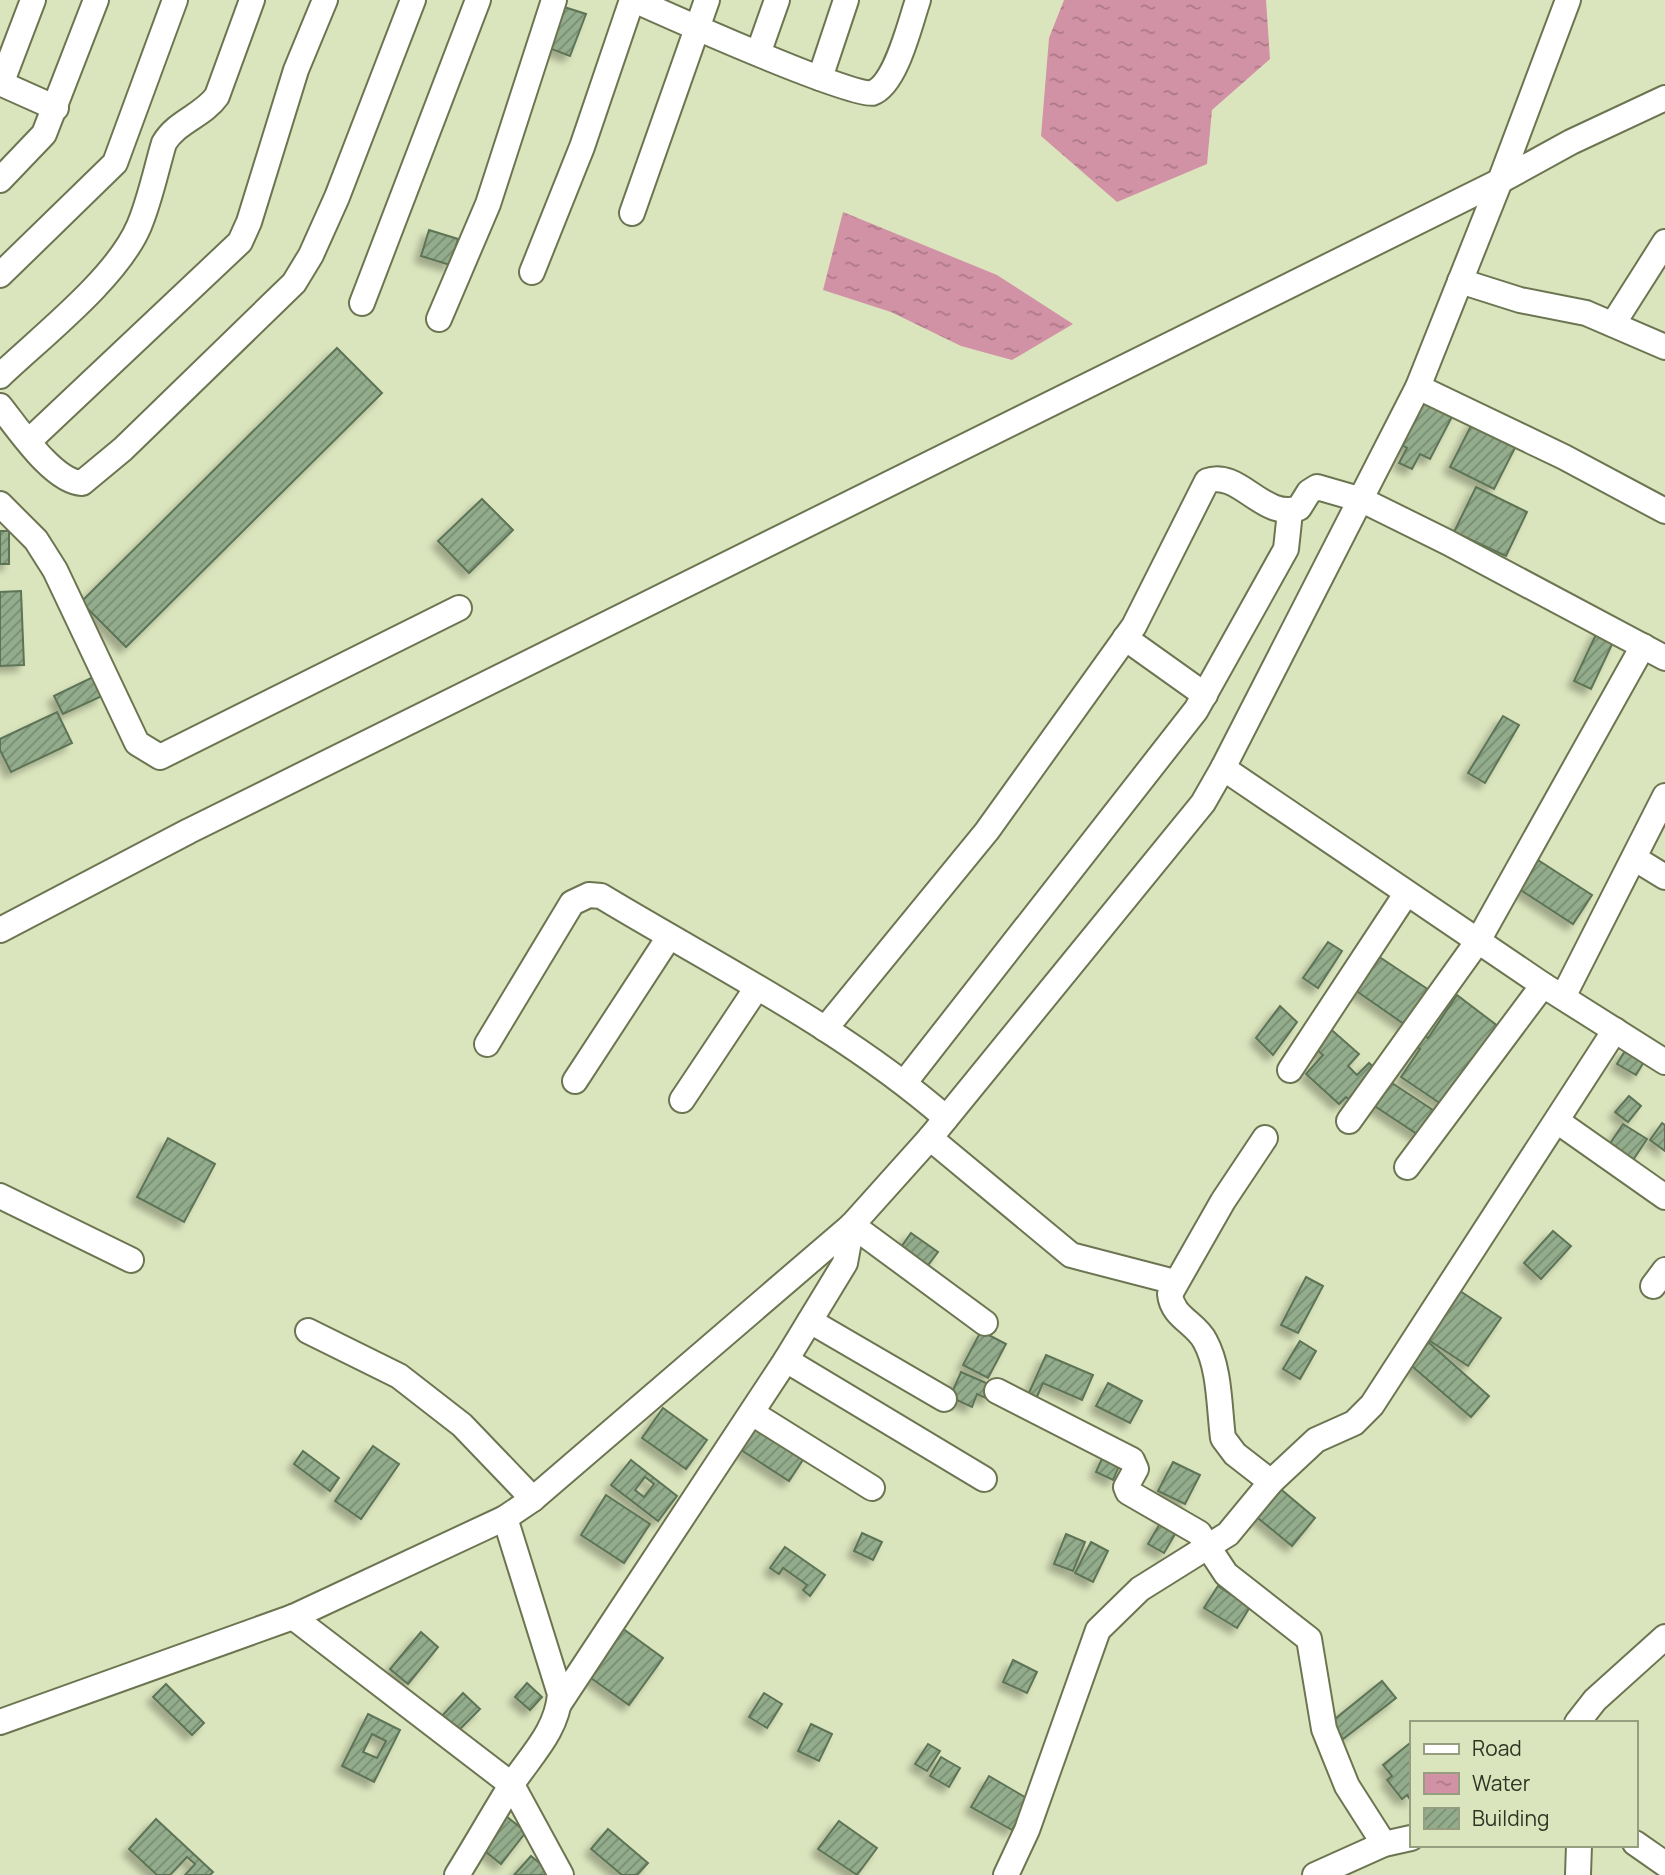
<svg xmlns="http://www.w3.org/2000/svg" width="1665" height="1875" font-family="Manrope,sans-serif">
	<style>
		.water { fill: url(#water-ripples) }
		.building { fill: url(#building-hatch); stroke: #5d7456; stroke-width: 2; fill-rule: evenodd; filter: url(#shadow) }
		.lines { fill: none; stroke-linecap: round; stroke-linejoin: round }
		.minor-casing { stroke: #6c7551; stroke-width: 28 }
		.minor { stroke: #fff; stroke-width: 24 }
	</style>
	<defs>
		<pattern id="water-ripples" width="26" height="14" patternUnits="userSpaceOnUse" patternTransform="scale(1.75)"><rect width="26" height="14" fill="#d292a6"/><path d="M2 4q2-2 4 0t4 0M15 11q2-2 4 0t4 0" fill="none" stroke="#ab7887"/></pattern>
		<pattern id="building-hatch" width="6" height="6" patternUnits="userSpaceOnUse" patternTransform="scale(1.75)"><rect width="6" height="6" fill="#92ac8c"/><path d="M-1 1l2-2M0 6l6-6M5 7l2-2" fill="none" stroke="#788d72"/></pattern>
		<filter id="shadow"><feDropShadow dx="-6" dy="6" stdDeviation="3.5" flood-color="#0004"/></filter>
	</defs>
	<rect width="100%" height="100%" fill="#dbe5bd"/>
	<g class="water">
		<path d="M1064 0H1266L1270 59 1212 110 1207 164 1117 202 1041 136 1049 38Z"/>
		<path d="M843 212 997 275 1073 324 1012 360 961 346 891 312 823 290Z"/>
	</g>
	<g class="building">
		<path d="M561 6 586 14 570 56 546 47Z"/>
		<path d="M429 230 458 239 450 265 421 256Z"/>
		<path d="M337 348 382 393 126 647 81 602Z"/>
		<path d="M1426 393 1456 409 1430 459 1420 454 1412 469 1399 463 1407 448 1400 444Z"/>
		<path d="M1474 420 1518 442 1494 489 1450 467Z"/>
		<path d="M1476 487 1527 512 1506 556 1454 532Z"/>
		<path d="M482 499 513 530 469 573 438 541Z"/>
		<rect x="0" y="531" width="9" height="33"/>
		<path d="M21 591 24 665 0 666V592Z"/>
		<path d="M1598 630 1615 638 1591 689 1574 681Z"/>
		<path d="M93 677 102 696 63 714 54 696Z"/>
		<path d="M57 712 72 743 11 772 0 750V739Z"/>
		<path d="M1503 716 1519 725 1485 783 1468 773Z"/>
		<path d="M1538 860 1592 895 1573 924 1519 889Z"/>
		<path d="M1328 942 1342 951 1318 988 1303 978Z"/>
		<path d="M1378 956 1435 994 1411 1029 1355 990Z"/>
		<path d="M1457 995 1503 1030 1447 1108 1401 1077 1420 1049 1410 1042 1418 1031 1428 1038Z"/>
		<path d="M1280 1006 1297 1022 1273 1055 1256 1038Z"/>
		<path d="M1326 1025 1359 1054 1348 1066 1357 1075 1369 1063 1379 1072 1352 1102 1346 1097 1339 1104 1306 1074 1323 1055 1316 1049Z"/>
		<path d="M1626 1049 1645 1060 1636 1075 1617 1064Z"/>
		<path d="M1389 1081 1436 1112 1420 1136 1373 1105Z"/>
		<path d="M1629 1096 1641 1106 1628 1122 1615 1112Z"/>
		<path d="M1662 1123 1665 1125V1151L1650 1140Z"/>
		<path d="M1623 1124 1647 1139 1633 1160 1609 1145Z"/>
		<path d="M168 1138 215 1164 184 1222 137 1197Z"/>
		<path d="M1553 1231 1571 1246 1541 1279 1524 1263Z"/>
		<path d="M911 1233 938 1252 925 1269 899 1250Z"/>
		<path d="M1306 1277 1323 1286 1298 1333 1281 1325Z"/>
		<path d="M1457 1289 1501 1318 1468 1366 1424 1337Z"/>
		<path d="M981 1331 1006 1344 988 1378 963 1365Z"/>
		<path d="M1426 1340 1489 1396 1471 1417 1407 1362Z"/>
		<path d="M1300 1341 1316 1351 1300 1379 1283 1369Z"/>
		<path d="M1046 1355 1093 1375 1082 1400 1043 1383 1036 1399 1028 1395Z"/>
		<path d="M961 1372 993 1386 988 1399 977 1394 972 1407 950 1397Z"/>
		<path d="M1108 1383 1142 1401 1130 1423 1096 1406Z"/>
		<path d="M663 1408 707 1440 686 1469 642 1438Z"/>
		<path d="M758 1424 806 1455 789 1481 741 1450Z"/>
		<path d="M373 1446 399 1464 361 1519 335 1501Z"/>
		<path d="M303 1451 339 1478 330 1491 294 1464Z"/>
		<path d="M1104 1454 1121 1462 1113 1480 1096 1472Z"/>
		<path d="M631 1460 677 1496 658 1521 611 1485ZM645 1477 654 1484 644 1497 635 1490Z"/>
		<path d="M1173 1462 1200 1475 1185 1504 1158 1491Z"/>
		<path d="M1277 1486 1315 1518 1292 1546 1253 1514Z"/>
		<path d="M606 1495 650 1524 624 1563 581 1535Z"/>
		<path d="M1162 1520 1178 1529 1164 1553 1148 1544Z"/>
		<path d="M862 1533 882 1542 873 1560 854 1551Z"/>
		<path d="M1066 1534 1085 1542 1073 1571 1054 1564Z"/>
		<path d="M1091 1542 1108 1551 1093 1582 1075 1573Z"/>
		<path d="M785 1547 825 1575 810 1596 803 1590 807 1585 783 1568 779 1574 770 1568Z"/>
		<path d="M1218 1586 1250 1607 1237 1628 1204 1608Z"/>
		<path d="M622 1628 663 1658 629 1705 588 1676Z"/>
		<path d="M421 1632 438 1647 408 1684 390 1669Z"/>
		<path d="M1013 1660 1037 1672 1027 1693 1003 1682Z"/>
		<path d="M1382 1681 1396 1698 1343 1739 1330 1723Z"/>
		<path d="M527 1683 542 1697 530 1710 515 1697Z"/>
		<path d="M166 1684 204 1723 192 1735 153 1697Z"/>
		<path d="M463 1693 480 1709 457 1732 441 1717Z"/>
		<path d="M764 1693 782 1704 767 1728 749 1717Z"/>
		<path d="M368 1714 400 1730 374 1782 342 1766ZM372 1734 386 1741 377 1758 363 1752Z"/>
		<path d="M811 1724 832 1734 819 1761 798 1751Z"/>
		<path d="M1410 1743 1411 1745V1801L1407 1795 1402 1799 1387 1780 1392 1776 1383 1765Z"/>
		<path d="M928 1744 940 1751 927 1771 915 1764Z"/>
		<path d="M941 1757 960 1768 949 1787 930 1776Z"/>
		<path d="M989 1776 1030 1800 1012 1830 971 1807Z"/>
		<path d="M506 1816 526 1832 501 1864 481 1848Z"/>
		<path d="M156 1819 213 1872 210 1875H185L195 1864 187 1857 170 1875H157L129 1849Z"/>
		<path d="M839 1821 877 1848 857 1875 818 1849Z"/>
		<path d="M608 1829 648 1863 637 1875H622L591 1849Z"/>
		<path d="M531 1856 554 1875H514Z"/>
	</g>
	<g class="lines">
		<g class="minor-casing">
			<g id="minor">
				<path d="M634 0C663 13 855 99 872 93 896 85 910 23 918 0"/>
				<path d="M759 51 777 0"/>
				<path d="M820 78 846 0"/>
				<path d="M0 83 56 108"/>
				<path d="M1 84 33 0"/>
				<path d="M0 180 44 134 96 0"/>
				<path d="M632 213 707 0"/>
				<path d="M532 272 582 147 632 0"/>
				<path d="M0 275 115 163 175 0"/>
				<path d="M1460 281 1520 300 1586 313 1665 347"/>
				<path d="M362 303 478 0"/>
				<path d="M439 319 488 204 554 0"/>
				<path d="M1613 324 1665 242"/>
				<path d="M0 376C42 336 117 278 139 226 150 200 156 170 164 143 177 121 203 116 217 96L252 0"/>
				<path d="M1418 387 1564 457 1665 511"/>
				<path d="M0 406C17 427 53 482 82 483L123 449 294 283 311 255 337 197 413 0"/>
				<path d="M29 441 240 242 249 222 296 70 325 0"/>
				<path d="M0 504 36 540 55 570 137 743 160 757 459 608"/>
				<path d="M1125 638 1205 695"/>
				<path d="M1223 768 1543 985 1665 1062"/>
				<path d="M1634 858 1665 877"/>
				<path d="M0 930 189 831 1500 181 1571 142 1665 98"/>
				<path d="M1563 997 1665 796"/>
				<path d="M825 1029 987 831 1134 626 1207 481C1239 469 1264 521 1299 508L1309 492 1317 487 1362 500 1447 542 1665 658"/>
				<path d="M487 1044 572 903 589 895 601 896C717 966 844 1029 946 1118"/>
				<path d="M1290 1070 1406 894"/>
				<path d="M575 1081 669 937"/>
				<path d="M905 1082 1196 710 1286 549 1290 512"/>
				<path d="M682 1100 756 989"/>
				<path d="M1349 1121 1478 941 1643 646"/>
				<path d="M1557 1121 1665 1197"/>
				<path d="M930 1138 1071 1255 1175 1282"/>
				<path d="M1265 1138 1223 1201 1170 1294C1172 1317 1196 1323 1205 1341 1220 1368 1219 1407 1223 1438L1235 1454 1271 1482"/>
				<path d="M1407 1167 1543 985"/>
				<path d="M0 1196 131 1260"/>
				<path d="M1653 1286 1665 1270"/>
				<path d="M810 1321 944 1399"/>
				<path d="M308 1331 399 1376 462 1425 533 1499"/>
				<path d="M786 1360 984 1479"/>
				<path d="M997 1391 1132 1460 1136 1469 1126 1487 1128 1492 1199 1533 1226 1574 1309 1639 1324 1729 1347 1786 1384 1844"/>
				<path d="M752 1413 872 1488"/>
				<path d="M293 1617 512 1785 561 1875"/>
				<path d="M559 1704 786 1360 845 1263 852 1225 985 1323"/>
				<path d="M0 1722 293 1617 505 1518 533 1499 852 1225 930 1138 1203 803 1223 768 1418 387 1500 181 1568 0"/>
				<path d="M1577 1723 1595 1700 1665 1637"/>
				<path d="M1635 1843 1665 1864"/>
				<path d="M457 1875C475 1846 492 1816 510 1787 530 1756 557 1732 560 1694L505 1518"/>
				<path d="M1006 1875 1027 1830 1098 1630 1140 1589 1228 1534 1271 1482 1316 1440 1354 1423 1372 1405 1615 1030"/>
				<path d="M1315 1875 1384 1844 1411 1838"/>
				<path d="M1578 1875 1579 1845"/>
			</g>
		</g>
		<use href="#minor" class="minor"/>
	</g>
	<rect x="1410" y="1721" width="228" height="126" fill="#dbe5bd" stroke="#979e80" stroke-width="2"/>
	<rect x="1424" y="1744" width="35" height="10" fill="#ffffff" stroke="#979e80" stroke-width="2"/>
	<text x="1472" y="1756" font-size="21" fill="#303424">Road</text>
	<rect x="1424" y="1773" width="35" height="21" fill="url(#water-ripples)" stroke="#979e80" stroke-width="2"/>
	<text x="1472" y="1791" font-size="21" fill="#303424">Water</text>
	<rect x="1424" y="1808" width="35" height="21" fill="url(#building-hatch)" stroke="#979e80" stroke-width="2"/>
	<text x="1472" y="1826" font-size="21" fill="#303424">Building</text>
</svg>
